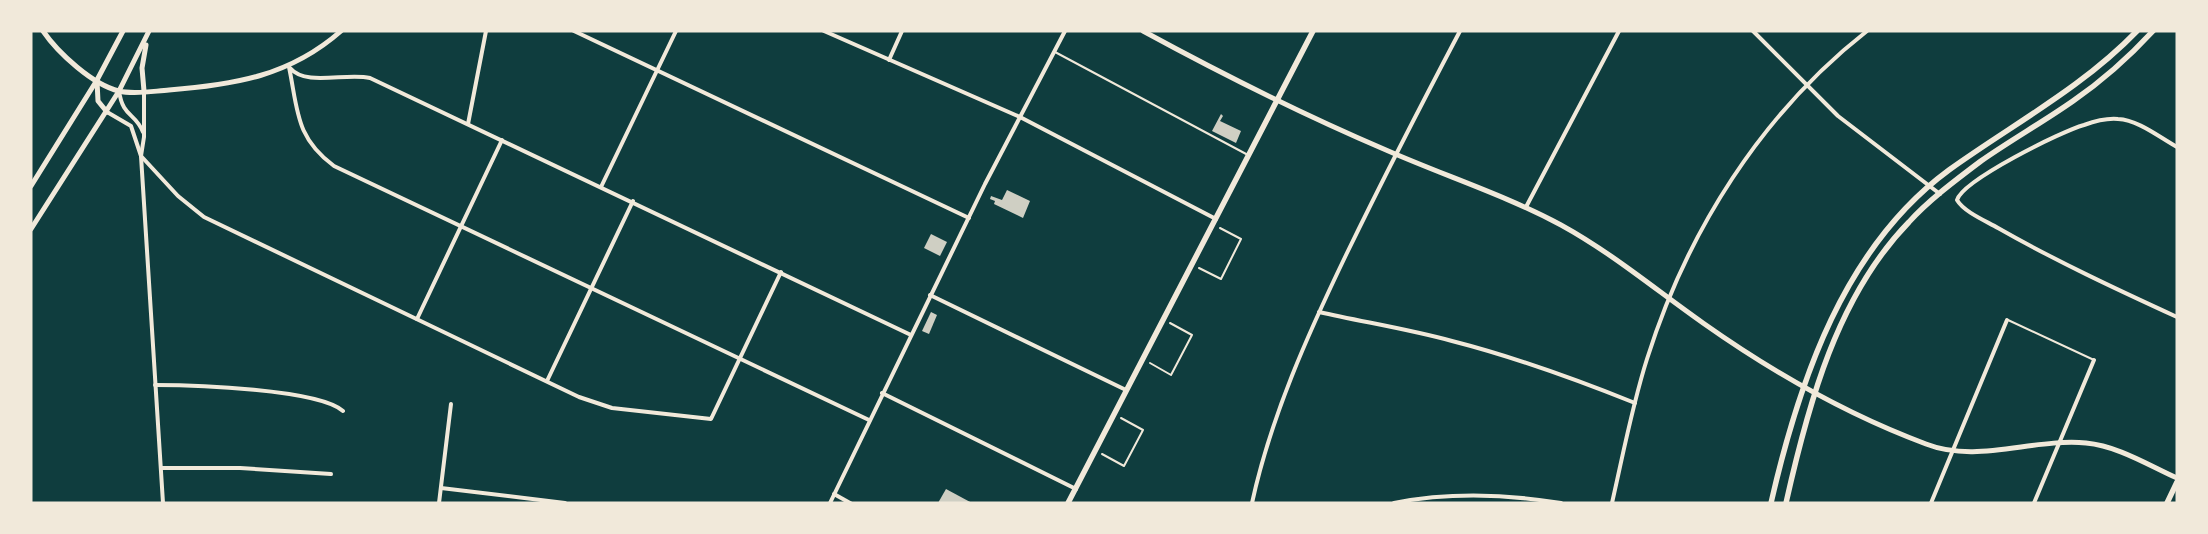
<svg xmlns="http://www.w3.org/2000/svg" width="2208" height="534" font-family="'Asap Condensed',sans-serif">
	<style>
		.building { fill: #cfcfc3 }
		.lines { fill: none; stroke-linecap: round; stroke-linejoin: round }
		.path { stroke: #f1e9da; stroke-width: 2 }
		.service { stroke: #f1e9da; stroke-width: 2 }
		.minor { stroke: #f1e9da; stroke-width: 4 }
		.secondary { stroke: #f1e9da; stroke-width: 5 }
		.primary { stroke: #f1e9da; stroke-width: 5.5 }
	</style>
	<rect width="100%" height="100%" fill="#0f3d3e"/>
	<g class="building">
		<path d="M1221 114 1223 116 1220 121 1241 131 1236 143 1212 131Z"/>
		<path d="M1007 190 1030 201 1023 218 994 204 995 201 990 199 991 196 1002 200Z"/>
		<path d="M931 234 947 242 940 256 924 248Z"/>
		<path d="M931 312 937 315 929 334 922 331Z"/>
		<path d="M946 489 972 503H938Z"/>
	</g>
	<g class="lines">
		<g class="path">
			<path d="M1199 268 1221 279 1241 239 1220 228"/>
			<path d="M1150 363 1171 375 1192 335 1170 323"/>
			<path d="M1102 454 1124 466 1143 430 1121 418"/>
		</g>
		<g class="service">
			<path d="M1055 52 1248 155"/>
			<path d="M2008 320 2094 360"/>
		</g>
		<g class="minor">
			<path d="M574 31 969 218"/>
			<path d="M824 31 1020 117 1216 219"/>
			<path d="M1753 31 1838 116 1940 194"/>
			<path d="M889 60 902 31"/>
			<path d="M289 67C298 110 295 137 334 166L869 420"/>
			<path d="M290 68C306 87 347 72 370 78L911 335"/>
			<path d="M119 91C123 118 135 112 143 132"/>
			<path d="M144 91V137L141 156 163 503"/>
			<path d="M107 112 131 126 141 156 178 196 204 217 579 397 612 408 711 419 781 272"/>
			<path d="M468 124 486 31"/>
			<path d="M2177 147C2159 137 2138 120 2118 119 2107 118 2095 121 2084 125 2062 131 1963 180 1957 200 1964 212 1986 221 1998 228 2056 261 2116 289 2177 317"/>
			<path d="M601 187 676 31"/>
			<path d="M1526 207 1619 31"/>
			<path d="M930 295 1126 390"/>
			<path d="M1319 312C1363 322 1408 329 1452 341 1515 357 1575 379 1635 403"/>
			<path d="M417 319 502 140"/>
			<path d="M547 381 633 201"/>
			<path d="M155 385C193 385 318 389 343 411"/>
			<path d="M882 393 1076 489"/>
			<path d="M161 468H240L331 474"/>
			<path d="M441 488 565 503"/>
			<path d="M834 494 850 503"/>
			<path d="M439 503 451 404"/>
			<path d="M830 503 985 184 1065 31"/>
			<path d="M1252 503C1271 416 1308 334 1346 255 1383 179 1421 105 1460 31"/>
			<path d="M1394 503C1450 492 1505 494 1561 503"/>
			<path d="M1612 503C1623 455 1632 406 1647 359 1687 232 1761 114 1867 31"/>
			<path d="M1931 503 2007 320"/>
			<path d="M2034 503 2094 360"/>
		</g>
		<g class="secondary">
			<path d="M43 31C58 53 93 85 119 91 134 95 154 91 169 90 234 85 290 76 341 31"/>
			<path d="M1143 31C1222 74 1304 115 1386 150 1445 176 1505 195 1561 225 1612 253 1656 290 1703 323 1771 371 1848 415 1926 444 1977 464 2033 438 2086 443 2118 446 2148 465 2177 478"/>
			<path d="M97 81 98 101 107 112"/>
			<path d="M144 91 142 68 146 45"/>
			<path d="M31 186 97 80 123 31"/>
			<path d="M31 229 119 91 149 31"/>
		</g>
		<g class="primary">
			<path d="M1068 503 1313 31"/>
			<path d="M1771 503C1799 381 1844 247 1949 170 2013 124 2082 88 2137 31"/>
			<path d="M1786 503C1808 405 1837 296 1909 222 1930 199 1956 180 1981 161 2011 140 2043 122 2073 101 2102 81 2129 57 2153 31"/>
			<path d="M2167 503 2177 482"/>
		</g>
	</g>
	<rect width="2208" height="534" fill="none" stroke="#f1e9da" stroke-width="65"/>
</svg>
